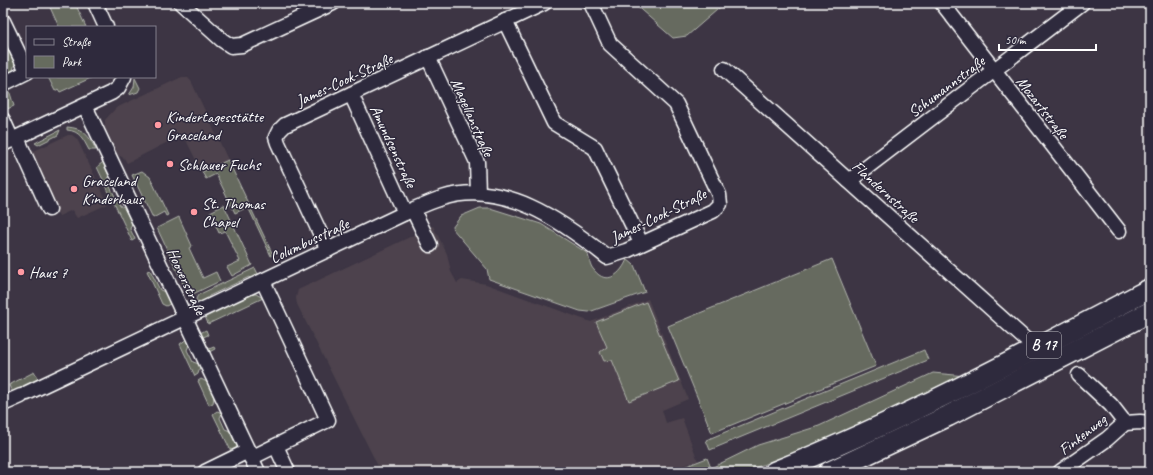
<svg xmlns="http://www.w3.org/2000/svg" width="1153" height="475" font-family="Caveat,sans-serif">
	<style>
		.built { fill: #4e434d }
		.green { fill: #666b5e; stroke: #b2b5ae }
		.lines { fill: none; stroke-linecap: round; stroke-linejoin: round }
		.minor-casing { stroke: #fff; stroke-width: 17 }
		.highway-casing { stroke: #fff; stroke-width: 23 }
		.minor { stroke: #2f2a3d; stroke-width: 14 }
		.highway { stroke: #2f2a3d; stroke-width: 20 }
		.poi-dot { fill: #ff9aa2; stroke: #2f2a3d; stroke-width: 1.5 }
		.labels { text-anchor: middle; stroke-width: 3; stroke-linejoin: round; paint-order: stroke }
		.shield { fill: #2f2a3d; stroke: #c1bfc5; stroke-width: 1 }
		.shield-label { font-size: 15px; font-weight: bold; fill: #fff }
		.street-label { font-size: 16px; fill: #fff; stroke: #2f2a3d }
		.poi-label { font-size: 16px; fill: #fff; stroke: #2f2a3d; text-anchor: start }
	</style>
	<rect width="100%" height="100%" fill="#3d3544"/>
	<filter id="ink" filterUnits="userSpaceOnUse"><feTurbulence type="fractalNoise" baseFrequency=".025" numOctaves="2"/><feDisplacementMap in="SourceGraphic" scale="8" xChannelSelector="R" yChannelSelector="G"/><feConvolveMatrix kernelMatrix="1 2 1 2 8 2 1 2 1" color-interpolation-filters="sRGB"/></filter>
	<g filter="url(#ink)">
		<g class="built">
			<path d="M182 77 188 78 191 81 228 160 202 172 183 134 127 163 124 158 118 155 105 127V120L116 108Z"/>
			<path d="M68 135H72L77 139 108 204 77 218 72 210 59 216 30 153Z"/>
			<path d="M433 226 447 254 451 272 457 283 462 280 486 284 591 322 648 299 688 399 662 410 666 423 682 418 698 461 661 472H381L297 304 296 298 298 290Z"/>
		</g>
		<g class="green">
			<path d="M48 3H75L86 27H59Z"/>
			<path d="M633 3H725L687 36 673 38Z"/>
			<path d="M3 38 15 63 13 70 3 75V61L6 59 3 54Z"/>
			<path d="M48 77H93L60 92 58 89 55 91Z"/>
			<path d="M135 78 140 88 138 92 129 95 134 87Z"/>
			<path d="M9 90 14 106 5 110 3 94Z"/>
			<path d="M67 127C83 128 89 135 96 150H89C83 139 80 131 67 130Z"/>
			<path d="M60 130 58 135 38 145 35 143Z"/>
			<path d="M228 160 273 255 271 256 248 207 235 213 216 174 206 179 202 172Z"/>
			<path d="M103 162 109 176 107 181 120 206 124 208 132 223 130 229 135 239 132 241 97 167Z"/>
			<path d="M142 171 150 177 168 215 166 216 164 212 153 218 132 175Z"/>
			<path d="M224 205 252 265 232 276 227 267 240 261 225 231 219 233 210 212Z"/>
			<path d="M480 208H490L541 224 587 253C590 258 589 265 594 270 607 287 622 273 627 259L634 265 645 292 589 312 580 311 489 279 487 269 452 228 461 216Z"/>
			<path d="M179 217 192 246 189 248 203 278 216 272 220 281 193 294 189 293 186 290 157 228Z"/>
			<path d="M832 259 876 366 712 433 668 326Z"/>
			<path d="M255 268 259 276 252 280 249 277 209 296 208 301 199 305 196 299 198 295Z"/>
			<path d="M150 270 160 290 165 292 170 304 166 306 162 304 147 271Z"/>
			<path d="M250 294H256L263 298 208 324 205 316Z"/>
			<path d="M646 302 679 381 629 401 612 360 604 361 600 352 607 347 596 322Z"/>
			<path d="M206 330 208 335 203 337 209 349 214 347 215 349 207 353 198 334Z"/>
			<path d="M187 339 189 345 187 350 193 362 199 364 200 367 198 374 195 376 180 344Z"/>
			<path d="M924 350 928 360 710 450 706 440Z"/>
			<path d="M34 372 39 381 14 398 9 385Z"/>
			<path d="M933 373 966 376 815 448 799 451 744 472H671L707 458 711 468 758 445 819 426Z"/>
			<path d="M201 379 207 382 214 397 213 403 209 405 198 381Z"/>
			<path d="M217 411 222 413 220 418 225 429 230 431 238 448 237 451 232 453 213 414Z"/>
		</g>
		<g class="lines">
			<g class="minor-casing">
				<g id="minor">
					<path d="M95 3 106 27"/>
					<path d="M181 3 222 40 231 46 242 45 333 3"/>
					<path d="M942 3 1119 231"/>
					<path d="M3 21 27 71"/>
					<path d="M505 21 554 123 595 148 641 243"/>
					<path d="M428 57 477 162 478 193"/>
					<path d="M724 69 1025 339"/>
					<path d="M3 84 27 72"/>
					<path d="M351 94 405 213"/>
					<path d="M85 106 258 472"/>
					<path d="M3 120 12 140"/>
					<path d="M17 138 49 209"/>
					<path d="M3 144 111 93 118 88 124 77"/>
					<path d="M849 181 1082 3"/>
					<path d="M413 210 430 245"/>
					<path d="M328 250 278 143 276 137 279 131 285 125 544 3"/>
					<path d="M1079 375 1111 405 1125 423 1140 422 1150 423"/>
					<path d="M27 393 405 213C417 208 429 202 442 198 504 179 562 221 607 257L626 251 713 211 720 204 719 195 676 104 610 44 591 3"/>
					<path d="M3 404 21 396"/>
					<path d="M276 446 288 472"/>
					<path d="M251 458 328 420 263 281"/>
					<path d="M205 472 248 451"/>
					<path d="M1060 472 1107 439 1125 423"/>
				</g>
			</g>
			<g class="highway-casing">
				<g id="highway">
					<path d="M774 472C903 420 1027 354 1150 289"/>
					<path d="M829 472 948 416 1150 312"/>
				</g>
			</g>
			<use href="#minor" class="minor"/>
			<use href="#highway" class="highway"/>
		</g>
	</g>
	<g class="poi-dot">
		<circle cx="158" cy="125" r="4"/>
		<circle cx="170" cy="164" r="4"/>
		<circle cx="74" cy="189" r="4"/>
		<circle cx="194" cy="212" r="4"/>
		<circle cx="21" cy="272" r="4"/>
	</g>
	<g class="labels">
		<rect class="shield" x="1027" y="332" width="34" height="26" rx="3"/>
		<g class="shield-label">
			<text x="1044" y="350">B 17</text>
		</g>
		<g class="street-label">
			<text transform="translate(344 79) rotate(-25)" y="6">James-Cook-Straße</text>
			<text transform="translate(946 86) rotate(-37)" y="6">Schumannstraße</text>
			<text transform="translate(1043 107) rotate(52)" y="6">Mozartstraße</text>
			<text transform="translate(473 117) rotate(66)" y="6">Magellanstraße</text>
			<text transform="translate(394 146) rotate(65)" y="6">Amundsenstraße</text>
			<text transform="translate(886 191) rotate(42)" y="6">Flandernstraße</text>
			<text transform="translate(658 215) rotate(-26)" y="6">James-Cook-Straße</text>
			<text transform="translate(309 240) rotate(-25)" y="6">Columbusstraße</text>
			<text transform="translate(187 281) rotate(65)" y="6">Hooverstraße</text>
			<text transform="translate(1082 434) rotate(-38)" y="6">Finkenweg</text>
		</g>
		<g class="poi-label">
			<text x="166" y="122">Kindertagesstätte<tspan x="166" dy="18">Graceland</tspan></text>
			<text x="178" y="170">Schlauer Fuchs</text>
			<text x="82" y="186">Graceland<tspan x="82" dy="18">Kinderhaus</tspan></text>
			<text x="202" y="209">St. Thomas<tspan x="202" dy="18">Chapel</tspan></text>
			<text x="29" y="278">Haus 7</text>
		</g>
	</g>
	<rect width="1153" height="475" fill="none" stroke="#2f2a3d" stroke-width="16"/>
	<rect x="8" y="8" width="1137" height="459" fill="none" stroke="#fff" stroke-width="1.5" filter="url(#ink)"/>
	<rect x="26" y="26" width="130" height="52" fill="#2f2a3d" stroke="#827f8b"/>
	<rect x="34" y="39" width="20" height="6" fill="#2f2a3d" stroke="#827f8b"/>
	<text x="62" y="46" font-size="12" fill="#ffffff">Straße</text>
	<rect x="34" y="56" width="20" height="12" fill="#666b5e" stroke="#827f8b"/>
	<text x="62" y="66" font-size="12" fill="#ffffff">Park</text>
	<path d="M999 44v6h97v-6" fill="none" stroke="#ffffff" stroke-width="2"/>
	<text x="1005" y="44" font-size="12" fill="#ffffff" stroke="#2f2a3d" stroke-width="3" paint-order="stroke">50 m</text>
</svg>
